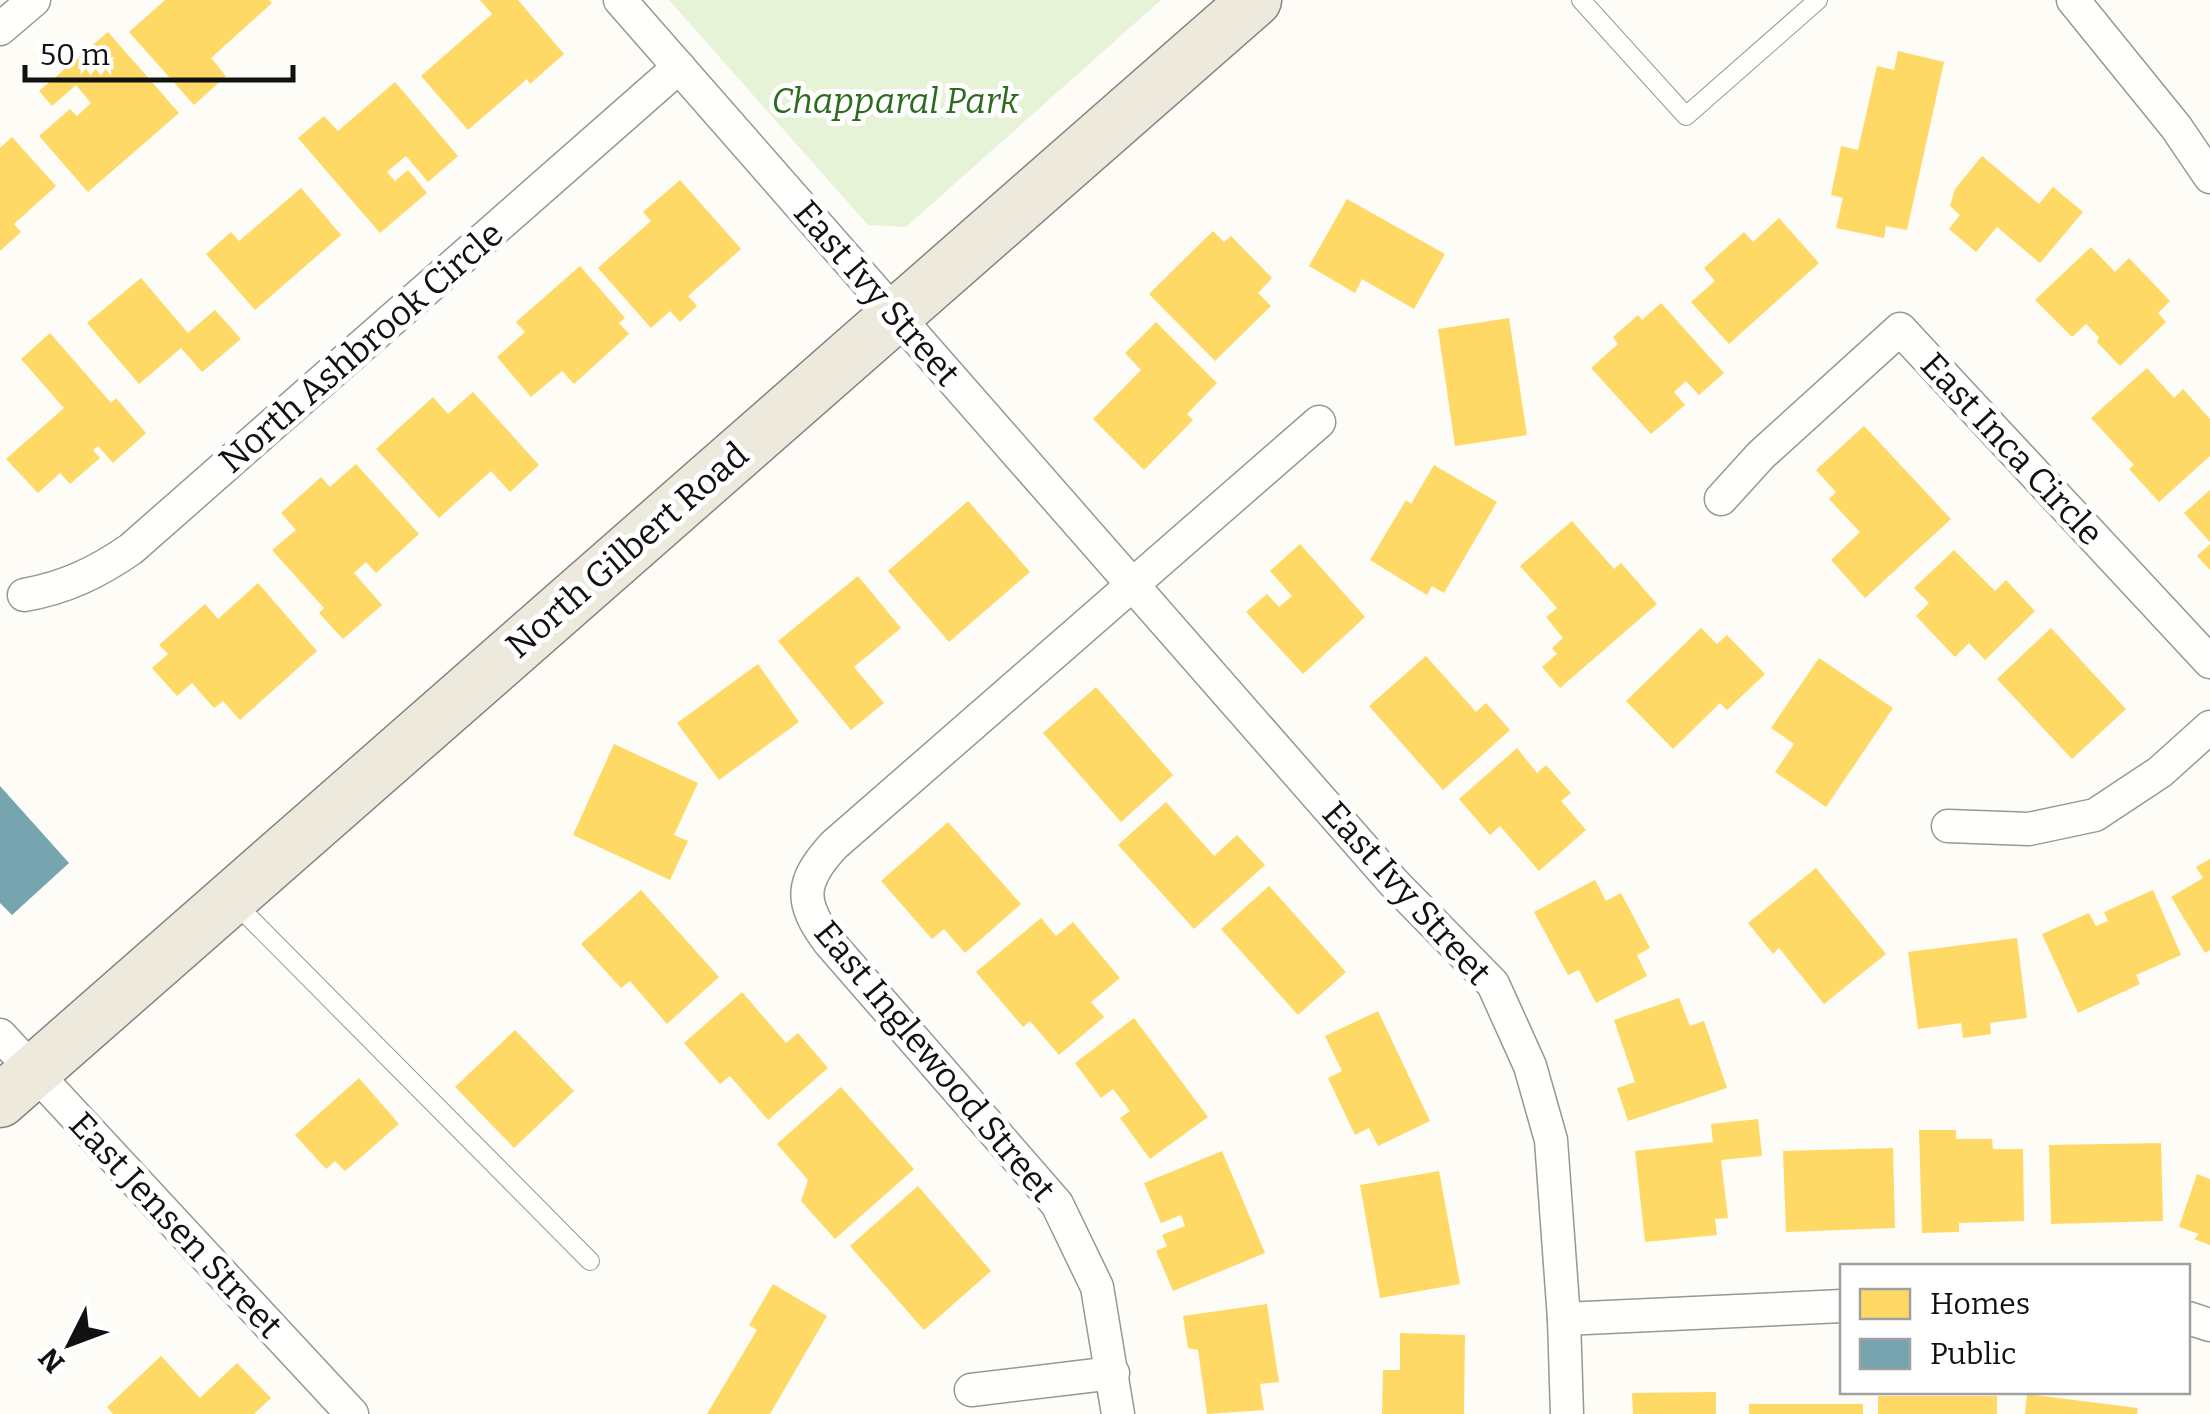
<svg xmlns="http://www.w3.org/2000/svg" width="2210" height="1414" font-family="Bitter,serif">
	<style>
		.green { fill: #e7f3d7 }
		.homes { fill: #ffd966 }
		.public { fill: #76a5af }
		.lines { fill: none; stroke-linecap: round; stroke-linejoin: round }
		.lane-casing { stroke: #979795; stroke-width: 20 }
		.street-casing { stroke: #979795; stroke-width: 35 }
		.primary-casing { stroke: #858482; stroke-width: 55 }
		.lane { stroke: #fffffe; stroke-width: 18 }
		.street { stroke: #fffffe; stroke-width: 32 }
		.primary { stroke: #ede9dc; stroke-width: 52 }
		.labels { text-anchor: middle; stroke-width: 10; stroke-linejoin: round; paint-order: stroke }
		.park-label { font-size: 35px; font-style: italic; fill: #2f6b1f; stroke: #fff }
		.street-label { font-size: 35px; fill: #111; stroke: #fff }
	</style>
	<rect width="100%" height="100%" fill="#fdfcf7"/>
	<path class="green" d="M669 0H1161L906 227 868 225Z"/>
	<g class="homes">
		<path d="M165 0H269L272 3 211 58 226 76 194 105 129 32Z"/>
		<path d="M480 0H518L564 54 530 84 527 79 468 130 421 76 492 14Z"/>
		<path d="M108 32 179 113 88 192 39 136 70 109 77 116 91 103 76 85 52 106 39 91Z"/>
		<path d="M1898 51 1944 62 1907 230 1886 226 1884 238 1836 228 1843 198 1831 195 1841 146 1858 150 1877 66 1894 70Z"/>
		<path d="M395 82 458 156 428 182 406 156 387 172 395 181 408 170 427 193 380 233 298 138 324 116 338 131Z"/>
		<path d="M12 137 56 186 14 224 21 232 0 251V148Z"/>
		<path d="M1982 156 2039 204 2053 187 2083 212 2040 263 1997 227 1976 252 1949 229 1960 215 1950 206 1955 189Z"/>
		<path d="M680 180 741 249 688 296 697 306 680 322 670 311 651 328 598 268 651 221 643 212Z"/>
		<path d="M301 188 341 235 255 310 206 254 231 232 239 241Z"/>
		<path d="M1347 199 1445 254 1414 309 1362 279 1355 293 1309 266Z"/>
		<path d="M1779 218 1819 263 1729 344 1691 302 1715 281 1704 268 1744 232 1753 242Z"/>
		<path d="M1213 231 1224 242 1231 236 1272 278 1258 293 1271 306 1215 361 1149 294Z"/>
		<path d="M2091 247 2115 272 2129 258 2170 301 2158 313 2166 322 2120 366 2097 342 2099 337 2086 324 2072 337 2035 300Z"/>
		<path d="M580 266 625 318 619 323 629 334 574 384 562 371 531 397 497 357 525 332 516 322Z"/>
		<path d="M141 278 188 333 215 310 241 339 202 372 181 348 139 384 87 323Z"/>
		<path d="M1661 303 1724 373 1699 395 1686 381 1674 392 1685 405 1651 434 1591 368 1618 344 1613 337 1638 315 1642 320Z"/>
		<path d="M1509 318 1527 435 1455 446 1438 329Z"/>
		<path d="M1156 322 1217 383 1187 414 1193 420 1144 470 1093 419 1141 370 1125 353Z"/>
		<path d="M50 333 111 403 116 398 146 433 113 463 98 446 93 450 100 458 70 484 60 473 38 493 6 459 64 408 21 359Z"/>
		<path d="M2147 368 2174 398 2183 389 2210 419V456L2159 502 2129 469 2134 465 2091 418Z"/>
		<path d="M473 392 539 465 510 492 491 471 439 518 376 449 433 397 448 414Z"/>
		<path d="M1864 426 1951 519 1865 598 1831 560 1860 532 1829 499 1836 492 1816 470Z"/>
		<path d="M356 464 419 534 376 573 366 562 354 573 382 605 343 639 319 613 324 608 272 550 296 530 281 513 321 477 330 487Z"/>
		<path d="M1434 465 1497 502 1444 593 1432 586 1427 595 1370 560 1406 500 1411 504Z"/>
		<path d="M2210 490V542L2184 513Z"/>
		<path d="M968 501 1030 572 949 642 888 571Z"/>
		<path d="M1572 521 1614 569 1621 563 1657 604 1560 688 1542 667 1557 654 1552 648 1563 638 1546 617 1557 608 1520 566Z"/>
		<path d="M1300 544 1365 617 1303 674 1246 612 1267 594 1279 607 1292 596 1270 571Z"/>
		<path d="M2210 544V570L2197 556Z"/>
		<path d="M1954 550 1995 591 2006 580 2035 611 1985 660 1969 643 1955 657 1916 616 1929 603 1914 588Z"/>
		<path d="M858 576 901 628 854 667 884 703 851 730 778 641Z"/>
		<path d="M258 583 317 651 240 720 223 701 214 708 192 683 177 696 152 668 168 654 159 645 205 604 218 619Z"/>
		<path d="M1701 628 1717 644 1727 635 1765 674 1727 710 1720 703 1673 749 1626 701Z"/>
		<path d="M2051 628 2126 709 2072 759 1997 679Z"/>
		<path d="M1426 656 1476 712 1486 703 1510 730 1443 790 1369 706Z"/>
		<path d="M1819 658 1893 708 1826 807 1775 772 1794 744 1771 728Z"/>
		<path d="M758 664 799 722 719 780 677 723Z"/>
		<path d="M1096 687 1173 775 1121 822 1043 733Z"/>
		<path d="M614 744 698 783 674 835 688 841 670 880 573 835Z"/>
		<path d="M1517 748 1537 773 1546 765 1571 793 1561 801 1586 830 1539 871 1500 826 1490 835 1459 799Z"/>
		<path d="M1166 802 1214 856 1237 835 1265 865 1194 929 1118 845Z"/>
		<path d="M948 822 1021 904 965 953 944 929 932 939 881 881Z"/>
		<path d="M2210 859V950L2205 953 2171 897 2203 878 2196 867Z"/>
		<path d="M1816 868 1886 954 1824 1004 1779 948 1773 954 1748 923Z"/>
		<path d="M1595 880 1606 901 1621 893 1650 948 1637 955 1647 976 1596 1003 1579 970 1568 975 1534 912Z"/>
		<path d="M1269 886 1346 972 1298 1015 1221 929Z"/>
		<path d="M641 890 719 977 667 1024 630 981 621 988 581 944Z"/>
		<path d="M2153 890 2181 955 2136 975 2140 984 2078 1013 2042 934 2089 913 2096 926 2108 921 2104 912Z"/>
		<path d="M1041 918 1056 936 1073 922 1120 978 1091 1002 1104 1017 1059 1055 1030 1021 1023 1027 976 972Z"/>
		<path d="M2017 938 2027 1018 1990 1023 1991 1034 1963 1038 1961 1023 1918 1029 1908 952Z"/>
		<path d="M742 992 786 1043 798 1033 828 1068 768 1120 730 1076 720 1084 684 1043Z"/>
		<path d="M1679 998 1690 1026 1704 1021 1727 1088 1628 1121 1617 1088 1635 1082 1614 1020Z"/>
		<path d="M1378 1011 1430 1121 1378 1146 1369 1128 1355 1135 1328 1078 1342 1071 1325 1036Z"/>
		<path d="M1134 1018 1208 1117 1150 1159 1120 1118 1130 1111 1113 1089 1101 1098 1075 1063Z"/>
		<path d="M515 1030 574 1091 514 1148 455 1087Z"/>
		<path d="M359 1078 399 1124 345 1171 335 1161 326 1169 295 1135Z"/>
		<path d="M841 1087 914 1169 835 1239 801 1201 808 1180 777 1144Z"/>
		<path d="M1758 1119 1762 1156 1721 1160 1728 1218 1715 1219 1717 1235 1645 1242 1635 1151 1713 1142 1711 1124Z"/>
		<path d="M1919 1130H1956V1139H1992L1993 1149H2023L2024 1221 1959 1223V1232L1922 1233Z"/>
		<path d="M2161 1143 2163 1221 2051 1224 2049 1145Z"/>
		<path d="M1893 1148 1895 1228 1786 1232 1783 1151Z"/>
		<path d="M1222 1151 1265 1253 1173 1291 1156 1251 1167 1246 1162 1235 1185 1226 1181 1215 1161 1223 1144 1183Z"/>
		<path d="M1439 1171 1460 1284 1380 1298 1360 1185Z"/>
		<path d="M2197 1174 2210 1179V1245L2194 1239 2199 1234 2179 1227Z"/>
		<path d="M918 1186 991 1271 924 1330 850 1246Z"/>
		<path d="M773 1284 827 1316 770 1414H707L757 1330 749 1325Z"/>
		<path d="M1267 1304 1279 1382 1260 1384 1264 1410 1207 1414 1198 1350 1188 1348 1183 1316Z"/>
		<path d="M1400 1333 1465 1335 1464 1414H1382L1383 1370H1400Z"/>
		<path d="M161 1356 200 1398 237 1363 271 1398 254 1414H113L107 1407Z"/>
		<path d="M1716 1392V1414H1633L1632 1393Z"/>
		<path d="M2027 1394 2138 1408 2137 1414H2025Z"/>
		<rect x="1878" y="1396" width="119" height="18"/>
		<rect x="1749" y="1404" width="114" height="10"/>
	</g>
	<path class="public" d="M0 786 69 863 12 915 0 903Z"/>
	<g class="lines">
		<g class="lane-casing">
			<g id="lane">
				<path d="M1581 0 1686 116 1818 0"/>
				<path d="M235 903 590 1261"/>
			</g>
		</g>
		<g class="street-casing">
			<g id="street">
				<path d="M620 0 1393 882 1493 984 1530 1066 1551 1140 1564 1319 1567 1414"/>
				<path d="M2073 0 2176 127 2210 177"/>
				<path d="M0 29 34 0"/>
				<path d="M1721 499 1761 455 1900 329 2210 662"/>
				<path d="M24 595C65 588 98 572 131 549L679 67"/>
				<path d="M1948 826 2029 829 2095 815 2160 772 2210 727"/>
				<path d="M0 1035 352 1414"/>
				<path d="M2188 1318 2210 1325"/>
				<path d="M1564 1319 1842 1306"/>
				<path d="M971 1390 1113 1373"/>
				<path d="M1118 1414 1097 1287 1057 1204 829 942C798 901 801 881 834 845L1319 422"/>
			</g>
		</g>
		<g class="primary-casing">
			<path id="primary" d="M0 1101 1255 0"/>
		</g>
		<use href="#lane" class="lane"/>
		<use href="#street" class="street"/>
		<use href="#primary" class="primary"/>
	</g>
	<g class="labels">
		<g class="park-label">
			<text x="895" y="113">Chapparal Park</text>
		</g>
		<g class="street-label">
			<text transform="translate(877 293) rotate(49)" y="12">East Ivy Street</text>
			<text transform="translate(361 347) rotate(-41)" y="12">North Ashbrook Circle</text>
			<text transform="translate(2012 449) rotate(47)" y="12">East Inca Circle</text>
			<text transform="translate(627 550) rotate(-41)" y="12">North Gilbert Road</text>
			<text transform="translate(1407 893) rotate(48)" y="12">East Ivy Street</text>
			<text transform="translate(935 1061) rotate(50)" y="12">East Inglewood Street</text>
			<text transform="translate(176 1225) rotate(47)" y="12">East Jensen Street</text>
		</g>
	</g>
	<rect x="1840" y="1264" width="350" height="130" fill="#ffffff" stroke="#a0a0a0" stroke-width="2.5"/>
	<rect x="1860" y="1289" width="50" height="30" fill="#ffd966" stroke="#a0a0a0" stroke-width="2.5"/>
	<text x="1930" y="1314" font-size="30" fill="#111111">Homes</text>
	<rect x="1860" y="1339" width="50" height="30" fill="#76a5af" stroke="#a0a0a0" stroke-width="2.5"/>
	<text x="1930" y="1364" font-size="30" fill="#111111">Public</text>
	<g transform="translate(70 1344) rotate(228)" stroke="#ffffff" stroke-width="8" paint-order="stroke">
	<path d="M0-8L18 38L0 25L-18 38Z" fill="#111111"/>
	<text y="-15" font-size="28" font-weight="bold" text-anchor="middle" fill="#111111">N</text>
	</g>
	<path d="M25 65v15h268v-15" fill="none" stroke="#111111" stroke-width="5"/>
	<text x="40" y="65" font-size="30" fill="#111111" stroke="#ffffff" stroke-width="8" paint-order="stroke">50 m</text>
</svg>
